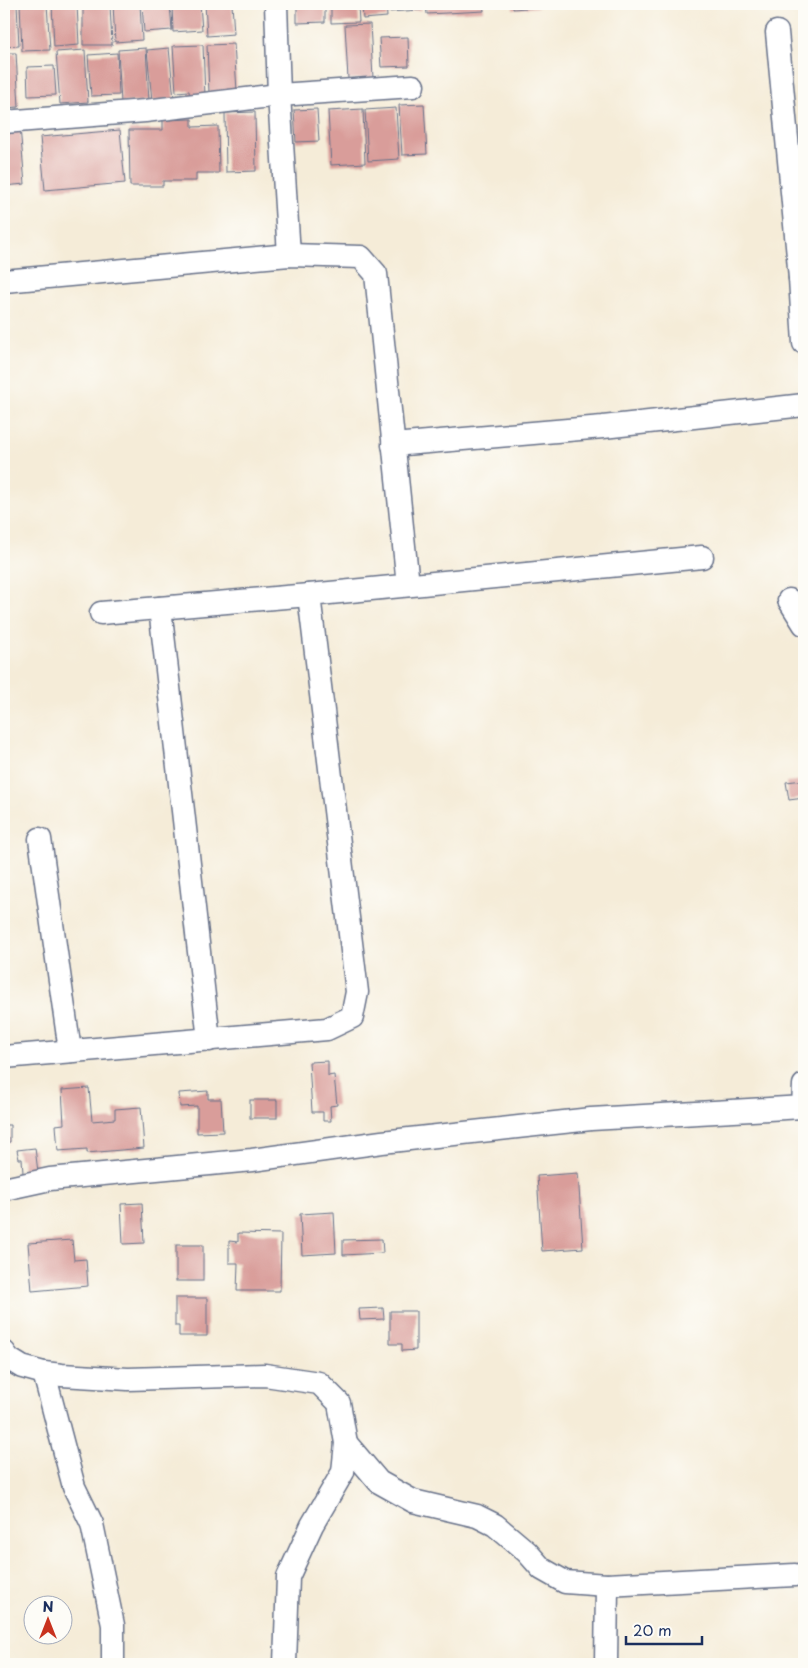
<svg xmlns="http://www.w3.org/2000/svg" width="808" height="1668" font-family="'Playpen Sans',sans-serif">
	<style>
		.building { fill: #d99d9a }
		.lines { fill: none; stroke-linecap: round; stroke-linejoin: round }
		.street-casing { stroke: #677189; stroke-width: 25 }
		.street { stroke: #fff; stroke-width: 22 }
	</style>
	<rect width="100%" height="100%" fill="#fdfcf7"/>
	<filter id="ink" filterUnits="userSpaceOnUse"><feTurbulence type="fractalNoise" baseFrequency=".02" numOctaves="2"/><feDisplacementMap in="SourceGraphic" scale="10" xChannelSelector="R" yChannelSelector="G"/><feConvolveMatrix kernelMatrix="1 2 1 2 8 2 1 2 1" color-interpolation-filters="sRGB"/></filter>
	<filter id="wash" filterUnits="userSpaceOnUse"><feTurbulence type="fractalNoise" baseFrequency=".0096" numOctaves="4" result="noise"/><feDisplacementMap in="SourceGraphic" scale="20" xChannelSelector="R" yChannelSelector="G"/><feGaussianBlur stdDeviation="1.12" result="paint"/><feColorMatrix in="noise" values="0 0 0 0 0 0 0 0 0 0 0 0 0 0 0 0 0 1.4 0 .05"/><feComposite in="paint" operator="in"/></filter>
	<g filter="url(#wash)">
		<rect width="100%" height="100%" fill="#f5ecd8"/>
		<g id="blocks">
			<g class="building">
				<path d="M4 4H17L19 46 4 47Z"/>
				<path d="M20 4H47L50 50 22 51Z"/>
				<path d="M52 4H77L79 45 54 47Z"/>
				<path d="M83 4H110L112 45H83Z"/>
				<path d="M113 4H140L142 40 115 42Z"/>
				<path d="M142 4H170L172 30 144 32Z"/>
				<path d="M172 4H200L202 30 173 32Z"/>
				<path d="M205 4H232L234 34 207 36Z"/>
				<path d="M297 4H325V22L297 23Z"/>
				<path d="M331 4H358L359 22 331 23Z"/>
				<path d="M362 4H386L387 17 363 19Z"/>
				<path d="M388 4H420L421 10 388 12Z"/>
				<path d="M426 4H483L484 11 427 14Z"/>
				<path d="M513 4H539V7L513 9Z"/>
				<path d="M370 24 373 78 348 79 345 25Z"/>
				<path d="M408 37 409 66 381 67 379 38Z"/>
				<path d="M234 44 237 91 209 93 207 45Z"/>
				<path d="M203 45 205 96 190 97 189 91 176 92 173 46Z"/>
				<path d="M146 48 149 101 121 103 118 50Z"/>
				<path d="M169 48 174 99 152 101 147 50Z"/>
				<path d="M85 50 88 102 60 104 56 52Z"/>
				<path d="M4 53H16L19 107 4 108Z"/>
				<path d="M117 53 119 95 91 96 88 55Z"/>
				<path d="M54 66 56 95 28 96 27 67Z"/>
				<path d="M424 104 427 154 402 155 399 105Z"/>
				<path d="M396 108 399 159 368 161 365 110Z"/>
				<path d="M317 109 319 141 296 142 294 110Z"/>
				<path d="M363 109 365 163 331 165 328 111Z"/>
				<path d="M255 112 256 171 226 172 225 113Z"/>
				<path d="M192 119V127L218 126 219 173H196V181H163V186H130L129 130H163V120Z"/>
				<path d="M20 127 25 184 4 186V128Z"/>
				<path d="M120 130 125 183 45 190 40 137Z"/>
				<path d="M804 780V798L789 800 786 782Z"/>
				<path d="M328 1061V1076L334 1075 337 1105 330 1106 331 1121H323V1112H312L309 1062Z"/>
				<path d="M89 1088 92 1121 115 1119V1109L141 1107 144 1148 87 1153V1149L58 1151 56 1125 64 1124 62 1090Z"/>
				<path d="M208 1091V1099H221L223 1132 197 1133V1106L180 1107 179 1093Z"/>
				<rect x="250" y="1100" width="27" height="18"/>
				<path d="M4 1125H10V1142L4 1143Z"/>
				<path d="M35 1148 38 1172 23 1173 22 1159H19L17 1150Z"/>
				<path d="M578 1173 583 1248 542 1251 537 1176Z"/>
				<path d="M142 1203 144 1243 123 1244 121 1204Z"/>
				<path d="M334 1212 336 1253 302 1255 300 1214Z"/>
				<path d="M238 1233 281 1234 280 1291H237L238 1263H229V1241L238 1242Z"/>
				<path d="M382 1239 383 1253 343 1255V1240Z"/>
				<path d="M72 1240 74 1260 86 1259 88 1286 32 1291 28 1243Z"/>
				<rect x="176" y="1245" width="27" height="36"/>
				<path d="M175 1298H207V1336H179V1326H175Z"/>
				<path d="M383 1308 384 1319 360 1320 359 1309Z"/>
				<path d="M390 1311H416V1350L402 1351V1344H390Z"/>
			</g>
		</g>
	</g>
	<g filter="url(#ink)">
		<use href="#blocks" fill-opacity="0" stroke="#677189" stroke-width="1"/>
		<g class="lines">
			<g class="street-casing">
				<g id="street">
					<path d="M276 4 279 95 289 255"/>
					<path d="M777 32 800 278"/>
					<path d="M4 122 145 111 279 95 413 86"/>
					<path d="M804 278H800L804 343"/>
					<path d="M4 281 289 255 361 257 376 274 408 585"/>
					<path d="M393 445 603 427 804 405"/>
					<path d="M789 600 804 624"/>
					<path d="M160 608 209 1040"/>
					<path d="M101 613 309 595"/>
					<path d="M40 839 70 1051"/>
					<path d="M4 1057 327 1029 352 1017 357 992 309 595 702 557"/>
					<path d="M4 1189 50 1179 252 1160 382 1142 591 1119 803 1107 804 1085"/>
					<path d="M4 1352 9 1359 22 1367 44 1373 62 1375 128 1379 265 1375 319 1383 339 1403 346 1443 343 1472 312 1525 288 1577 285 1664"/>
					<path d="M44 1373 74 1487 92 1524 113 1625V1664"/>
					<path d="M346 1443 379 1482 413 1501 477 1516 495 1525 527 1552 542 1569 565 1582 607 1585 795 1575"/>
					<path d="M606 1664 607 1585"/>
				</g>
			</g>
			<use href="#street" class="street"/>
		</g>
	</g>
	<rect width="808" height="1668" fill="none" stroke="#fdfcf7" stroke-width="20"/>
	<g transform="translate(48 1620)"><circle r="24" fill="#fdfcf7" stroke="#a3aaba"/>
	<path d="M0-4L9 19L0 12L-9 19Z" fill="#c8321e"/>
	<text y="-8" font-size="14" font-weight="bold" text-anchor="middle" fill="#1b2f5e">N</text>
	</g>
	<path d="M626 1636v8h76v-8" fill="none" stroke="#1b2f5e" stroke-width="2.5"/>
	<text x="633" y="1636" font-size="15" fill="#1b2f5e" stroke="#fdfcf7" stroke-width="4" paint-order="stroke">20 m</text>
</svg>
